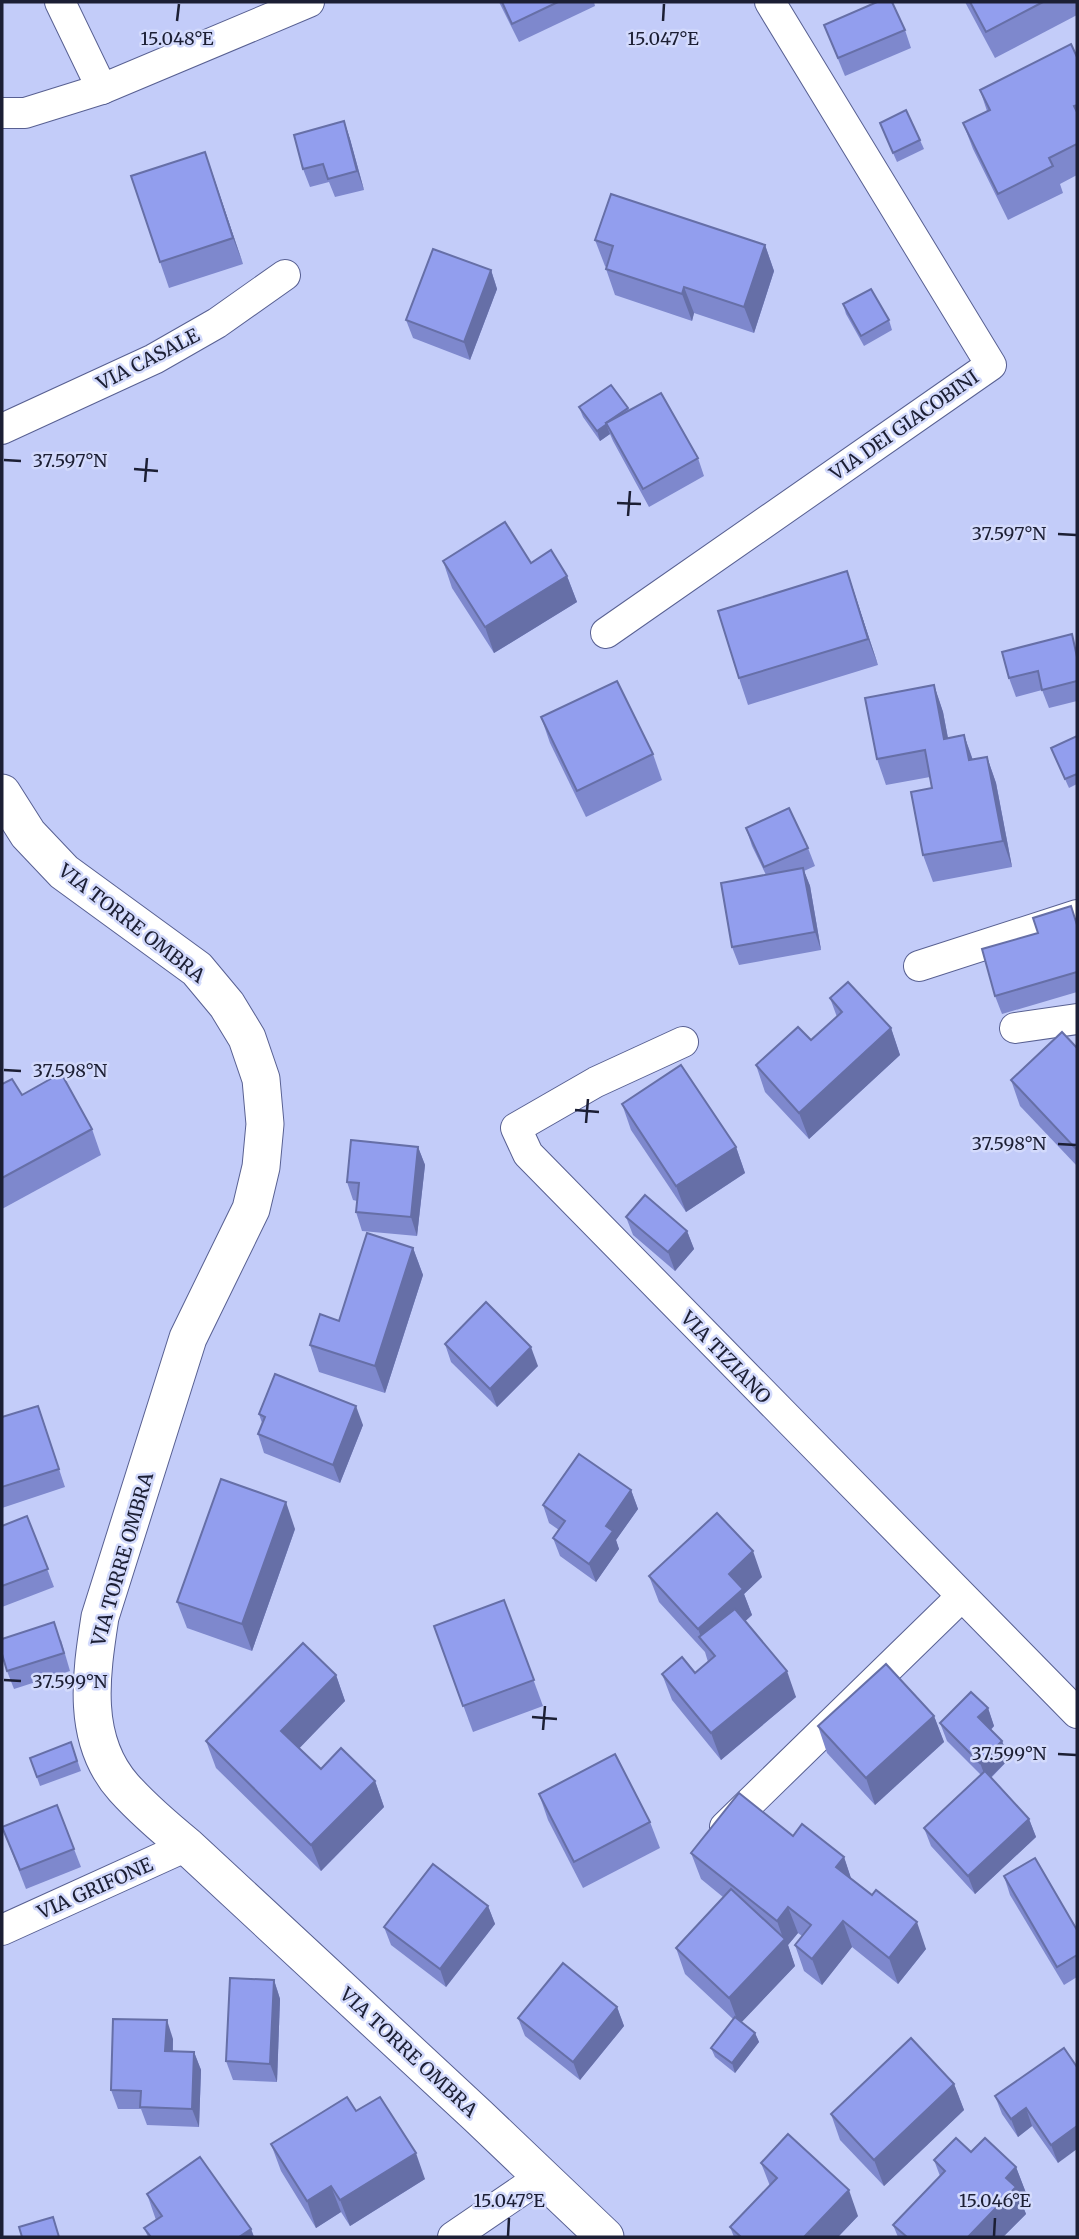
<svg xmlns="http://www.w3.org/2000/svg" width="1079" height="2239" font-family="Merriweather,serif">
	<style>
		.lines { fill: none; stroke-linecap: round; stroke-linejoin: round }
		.minor-casing { stroke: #586092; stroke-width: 32 }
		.tertiary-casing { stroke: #586092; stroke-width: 39 }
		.minor { stroke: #fff; stroke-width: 30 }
		.tertiary { stroke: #fff; stroke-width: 37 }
		.wall { fill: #7e88cd }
		.shaded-wall { fill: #666fa7 }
		.building { fill: #929eee; stroke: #666fa7; stroke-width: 2 }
		.ticks { fill: none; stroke: #1c1f34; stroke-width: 2.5 }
		.labels { text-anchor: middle; stroke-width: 5; stroke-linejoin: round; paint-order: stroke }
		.street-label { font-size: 19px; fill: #1c1f34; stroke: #d3dafc }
		.ticks-label { font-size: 18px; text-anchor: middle; fill: #1c1f34; stroke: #d3dafc; stroke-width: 5; stroke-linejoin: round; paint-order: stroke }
	</style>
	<rect width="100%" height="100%" fill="#c3ccf9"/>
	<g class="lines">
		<g class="minor-casing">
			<g id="minor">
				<path d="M60 2 102 89"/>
				<path d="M2 113H25L102 89 309 2"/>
				<path d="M2 429 154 359 217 323 285 275"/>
				<path d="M606 633 991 365 770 2"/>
				<path d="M919 966 1077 915"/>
				<path d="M1015 1028 1077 1019"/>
				<path d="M683 1042 596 1082 516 1128 528 1154 1077 1713"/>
				<path d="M725 1827 961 1597"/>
				<path d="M2 1930 187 1846"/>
				<path d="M453 2237 541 2177"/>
			</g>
		</g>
		<g class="tertiary-casing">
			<path id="tertiary" d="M2 793 28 834 64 872 197 969 227 1005 247 1038 261 1079 265 1124 261 1167 251 1209 188 1338 100 1617C91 1675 81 1740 124 1788 143 1809 165 1828 187 1846L478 2116 605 2237"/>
		</g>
		<use href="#minor" class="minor"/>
		<use href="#tertiary" class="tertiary"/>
	</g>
	<g class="wall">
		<path d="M499 2H594L595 6 519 42Z"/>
		<path d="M965 2H1077V15L995 58Z"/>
		<path d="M824 25 905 30 911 48 845 76Z"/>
		<path d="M1077 57V175L1060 184 1063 193 1008 220 973 149 963 123 987 111 980 90Z"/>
		<path d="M344 121 350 139 364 190 335 197 329 182 310 187 303 169Z"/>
		<path d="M880 123 920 140 924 149 897 162Z"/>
		<path d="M205 152 243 264 169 288 160 262Z"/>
		<path d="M595 240 765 245 774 271 754 333 694 313 692 321 615 295 606 269V267L605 266Z"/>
		<path d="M491 270 497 289 470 360 413 338 406 320Z"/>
		<path d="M843 304 889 320 892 330 864 346 846 314Z"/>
		<path d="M579 407 628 408 629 410 698 458 704 476 649 507 613 441 610 434 600 441 583 417Z"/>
		<path d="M443 561 531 563 567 576 577 602 494 653 452 588Z"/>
		<path d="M847 571 878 665 748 705 739 678Z"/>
		<path d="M1077 650V701L1049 708 1042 690 1016 697 1009 678Z"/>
		<path d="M934 685 943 712 948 738 964 735 973 760 987 757 996 783 1012 867 933 882 923 855 932 788 930 777 886 785 877 759Z"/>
		<path d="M541 717 653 754 662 780 586 817 550 743Z"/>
		<path d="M1077 736V784L1069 788 1051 748Z"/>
		<path d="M746 828 808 848 815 866 804 871 810 886 821 950 739 965 732 947 766 875 752 846Z"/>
		<path d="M1077 922V992L1002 1014 995 996 1038 933Z"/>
		<path d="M830 998 891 1028 900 1055 809 1139 765 1092 756 1065 811 1040 837 1017Z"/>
		<path d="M1077 1048V1166L1020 1106 1011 1080Z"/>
		<path d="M2 1084 92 1129 101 1155 2 1209Z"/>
		<path d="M622 1104 736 1147 745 1173 686 1212 631 1130Z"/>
		<path d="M418 1147 425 1165 417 1236 362 1231 356 1212 357 1201 353 1200 347 1182Z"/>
		<path d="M626 1217 687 1231 694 1249 675 1271 633 1235Z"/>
		<path d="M413 1248 423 1275 385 1393 319 1372 310 1345 339 1321Z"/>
		<path d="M445 1344 538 1366 497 1407 451 1362Z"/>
		<path d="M259 1414 363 1425 340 1483 264 1453 258 1434 262 1423Z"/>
		<path d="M2 1417 44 1424 65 1487 2 1508Z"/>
		<path d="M631 1490 638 1509 616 1540 619 1549 596 1582 560 1556 553 1538 559 1530 549 1523 543 1505Z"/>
		<path d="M27 1516 54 1587 2 1607V1526Z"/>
		<path d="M295 1529 252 1651 187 1628 177 1602Z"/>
		<path d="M649 1576 762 1577 744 1594 752 1615 745 1621 796 1697 721 1760 672 1700 662 1674 695 1673 708 1662 705 1652 659 1602Z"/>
		<path d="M504 1600 543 1706 473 1732 434 1626Z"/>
		<path d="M61 1640 70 1671 14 1689 7 1671Z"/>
		<path d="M336 1675 345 1701 299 1748 321 1769 375 1781 384 1807 321 1871 216 1768 206 1741Z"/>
		<path d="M988 1708 994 1726 991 1730 1002 1741 1009 1759 991 1778 1029 1819 1036 1837 975 1894 931 1846 924 1828 981 1775 947 1741 940 1723Z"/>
		<path d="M934 1716 944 1742 875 1805 827 1753 818 1726Z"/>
		<path d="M71 1742 81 1771 40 1786 30 1758Z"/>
		<path d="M539 1794 650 1822 660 1848 583 1888 548 1820Z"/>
		<path d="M2 1827 74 1849 81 1867 26 1889Z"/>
		<path d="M793 1836 844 1857 851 1879 926 1949 898 1984 852 1947 822 1985 804 1971 795 1945 802 1936 798 1933 788 1945 795 1966 741 2022 755 2033 759 2042 735 2073 715 2057 711 2048 733 2019 685 1974 676 1948 723 1897 701 1879 691 1853Z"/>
		<path d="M1004 1876 1077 1930V1977L1064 1985 1010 1895Z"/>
		<path d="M488 1906 495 1924 446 1987 391 1945 384 1927Z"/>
		<path d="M274 1980 280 1999 277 2082 233 2080 226 2061Z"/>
		<path d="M617 2007 624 2026 580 2080 525 2036 518 2018Z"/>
		<path d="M173 2039V2051L194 2052 201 2070 199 2127 147 2125 141 2109H118L111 2090Z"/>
		<path d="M1064 2048 1058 2163 1032 2126 1018 2137 1002 2114 995 2096Z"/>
		<path d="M954 2084 964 2110 884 2186 840 2140 831 2114Z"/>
		<path d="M356 2111 425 2179 350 2226 341 2212 316 2228 281 2171 271 2144Z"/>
		<path d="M971 2152 1016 2167 1026 2193 1020 2199 1026 2214 1003 2237H898L893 2225 940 2176 934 2160Z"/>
		<path d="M761 2163 858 2216 838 2237H734L730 2227 770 2186Z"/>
		<path d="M147 2194 251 2229 254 2237H148L144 2228 156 2220Z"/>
	</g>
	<g class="shaded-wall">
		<path d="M344 121 350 139 364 190 357 171Z"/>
		<path d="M205 152 214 178 243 264 233 238Z"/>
		<path d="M765 245 774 271 754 333 744 307Z"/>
		<path d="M491 270 497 289 470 360 464 342Z"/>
		<path d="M684 287 694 313 692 321 682 294Z"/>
		<path d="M606 424 610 434 600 441 597 431Z"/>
		<path d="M847 571 856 598 878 665 868 639Z"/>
		<path d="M567 576 577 602 494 653 485 627Z"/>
		<path d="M934 685 943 712 953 765 944 739Z"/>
		<path d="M964 735 973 761 969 760Z"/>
		<path d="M987 757 996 783 1012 867 1003 841Z"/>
		<path d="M803 868 810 886 821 950 815 932Z"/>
		<path d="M891 1028 900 1055 809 1139 799 1113Z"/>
		<path d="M418 1147 425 1165 417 1236 411 1217Z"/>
		<path d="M736 1147 745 1173 686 1212 676 1186Z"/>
		<path d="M687 1231 694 1249 675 1271 668 1252Z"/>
		<path d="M413 1248 423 1275 385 1393 375 1366Z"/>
		<path d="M531 1347 538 1366 497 1407 490 1389Z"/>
		<path d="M356 1406 363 1425 340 1483 333 1465Z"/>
		<path d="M631 1490 638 1509 616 1540 619 1549 596 1582 589 1564 606 1526Z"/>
		<path d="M286 1502 295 1529 252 1651 242 1624Z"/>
		<path d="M753 1551 762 1577 744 1594 752 1615 712 1652 703 1642 698 1629 729 1574Z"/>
		<path d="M787 1671 796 1697 721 1760 711 1733Z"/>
		<path d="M336 1675 345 1701 291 1757 281 1731Z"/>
		<path d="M988 1708 994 1726 985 1735 978 1717Z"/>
		<path d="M934 1716 944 1742 875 1805 866 1778Z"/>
		<path d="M1002 1741 1009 1759 987 1781 980 1763Z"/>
		<path d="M375 1781 384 1807 321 1871 311 1845Z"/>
		<path d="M1029 1819 1036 1837 975 1894 968 1876Z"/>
		<path d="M844 1857 853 1884 836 1867Z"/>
		<path d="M488 1906 495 1924 446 1987 440 1969Z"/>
		<path d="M788 1907 798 1933 788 1945 795 1966 739 2025 729 1998 784 1941 777 1921Z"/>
		<path d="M843 1921 852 1947 822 1985 812 1959Z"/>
		<path d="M917 1922 926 1949 898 1984 889 1958Z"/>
		<path d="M274 1980 280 1999 277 2082 270 2064Z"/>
		<path d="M617 2007 624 2026 580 2080 573 2062Z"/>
		<path d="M167 2020 173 2039 172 2069 165 2051Z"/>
		<path d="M755 2033 759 2042 735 2073 732 2063Z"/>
		<path d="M194 2052 201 2070 199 2127 192 2109Z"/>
		<path d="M954 2084 964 2110 884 2186 874 2160Z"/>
		<path d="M1026 2108 1032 2126 1018 2137 1011 2119Z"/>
		<path d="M1077 2126V2149L1058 2163 1051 2145Z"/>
		<path d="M416 2153 425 2179 350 2226 340 2200Z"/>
		<path d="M1016 2167 1026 2193 1020 2199 1026 2214 1003 2237H968L1006 2178Z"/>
		<path d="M331 2186 341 2212 316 2228 307 2201Z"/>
		<path d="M849 2190 858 2216 838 2237H804Z"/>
		<path d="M251 2229 254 2237H239Z"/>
	</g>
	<g class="building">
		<path d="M502 2H558L512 24Z"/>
		<path d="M877 2H892L905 30 838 58 824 25Z"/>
		<path d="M970 2H1043L986 32Z"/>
		<path d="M1071 44 1077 57V105L1074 106 1077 112V144L1049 158 1053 166 998 194 963 123 990 110 980 90Z"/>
		<path d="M906 110 920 140 893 153 880 123Z"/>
		<path d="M344 121 357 171 328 179 323 164 303 169 294 135Z"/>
		<path d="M205 152 233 238 160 262 131 176Z"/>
		<path d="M611 194 765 245 744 307 684 287 682 294 606 269 613 246 595 240Z"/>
		<path d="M433 249 491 270 464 342 406 320Z"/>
		<path d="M871 289 889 320 861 336 843 304Z"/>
		<path d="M611 385 628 408 606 423 607 424 597 431 579 407Z"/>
		<path d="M661 393 698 458 643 489 606 423Z"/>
		<path d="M505 522 531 563 551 550 567 576 485 627 443 561Z"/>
		<path d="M847 571 868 639 739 678 718 611Z"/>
		<path d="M1072 634 1077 657V681L1042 690 1038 671 1009 678 1002 652Z"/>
		<path d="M617 681 653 754 577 791 541 717Z"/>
		<path d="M934 685 944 739 964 735 969 760 987 757 1003 841 923 855 911 792 932 788 925 750 877 759 865 698Z"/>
		<path d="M1077 736V774L1065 779 1051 748Z"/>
		<path d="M789 808 808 848 764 867 746 828Z"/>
		<path d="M803 868 815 932 732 947 721 883Z"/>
		<path d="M1071 906 1077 925V972L995 996 982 949 1038 933 1033 918Z"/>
		<path d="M848 982 891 1028 799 1113 756 1065 798 1027 811 1040 842 1012 830 998Z"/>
		<path d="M1062 1032 1077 1048V1150L1011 1080Z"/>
		<path d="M681 1065 736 1147 676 1186 622 1104Z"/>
		<path d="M61 1073 92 1129 2 1178V1084L12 1079 22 1095Z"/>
		<path d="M351 1140 418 1147 411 1217 356 1212 359 1183 347 1182Z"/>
		<path d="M645 1195 687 1231 668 1252 626 1217Z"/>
		<path d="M367 1233 413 1248 375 1366 310 1345 320 1314 339 1321Z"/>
		<path d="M486 1302 531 1347 490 1389 445 1344Z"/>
		<path d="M275 1374 356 1406 333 1465 258 1434 265 1417 259 1414Z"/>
		<path d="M38 1406 59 1469 2 1487V1417Z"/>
		<path d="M579 1454 631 1490 606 1526 613 1531 589 1564 553 1538 565 1521 543 1505Z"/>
		<path d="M221 1479 286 1502 242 1624 177 1602Z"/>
		<path d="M717 1513 753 1551 729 1574 743 1589 698 1629 649 1576Z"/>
		<path d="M27 1516 48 1569 2 1586V1526Z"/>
		<path d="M504 1600 534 1680 463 1706 434 1626Z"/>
		<path d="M735 1609 787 1671 711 1733 662 1674 682 1657 695 1673 715 1656 699 1637Z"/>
		<path d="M54 1622 64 1653 7 1671 2 1654V1639Z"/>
		<path d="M303 1643 336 1675 281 1731 321 1769 341 1748 375 1781 311 1845 206 1741Z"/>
		<path d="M886 1664 934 1716 866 1778 818 1726Z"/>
		<path d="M971 1692 988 1708 978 1717 1002 1741 980 1763 940 1723Z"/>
		<path d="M71 1742 77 1761 37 1777 30 1758Z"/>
		<path d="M615 1754 650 1822 574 1862 539 1794Z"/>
		<path d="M985 1771 1029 1819 968 1876 924 1828Z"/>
		<path d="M739 1793 793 1836 802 1824 844 1857 836 1867 872 1895 876 1890 917 1922 889 1958 843 1921 812 1959 795 1945 811 1925 788 1907 777 1921 691 1853Z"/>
		<path d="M57 1805 74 1849 20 1870 2 1827Z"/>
		<path d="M1035 1858 1077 1930V1955L1057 1967 1004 1876Z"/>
		<path d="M433 1864 488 1906 440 1969 384 1927Z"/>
		<path d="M731 1889 785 1939 729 1998 676 1948Z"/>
		<path d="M563 1963 617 2007 573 2062 518 2018Z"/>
		<path d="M230 1978 274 1980 270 2064 226 2061Z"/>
		<path d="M735 2017 755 2033 732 2063 711 2048Z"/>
		<path d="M113 2019 167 2020 165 2051 194 2052 192 2109 140 2107 141 2091 111 2090Z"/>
		<path d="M911 2038 954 2084 874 2160 831 2114Z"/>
		<path d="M1064 2048 1077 2067V2126L1051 2145 1026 2108 1011 2119 995 2096Z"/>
		<path d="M347 2097 356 2111 380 2097 416 2153 340 2200 331 2186 307 2201 271 2144Z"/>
		<path d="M788 2134 849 2190 804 2237H741L730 2227 777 2178 761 2163Z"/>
		<path d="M956 2138 971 2152 985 2138 1016 2167 1006 2178 1016 2187 968 2237H907L893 2225 945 2171 934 2160Z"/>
		<path d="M200 2157 251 2229 239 2237H151L144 2228 162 2216 147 2194Z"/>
		<path d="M53 2217 59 2237H22L19 2227Z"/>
	</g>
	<path class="ticks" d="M177 21 179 4M663 21 664 4M4 460 21 461M134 469 158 471M145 482 147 458M617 503 641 504M628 516 630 491M1058 534 1076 535M4 1070 21 1071M575 1110 599 1112M586 1123 588 1099M1058 1144 1076 1145M4 1680 21 1681M532 1717 557 1719M543 1730 545 1706M1058 1754 1076 1755M508 2236 509 2218M994 2236 995 2218"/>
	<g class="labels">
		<g class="street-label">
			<text transform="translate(148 359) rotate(-27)" y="7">VIA CASALE</text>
			<text transform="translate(904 425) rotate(-35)" y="7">VIA DEI GIACOBINI</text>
			<text transform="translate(132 923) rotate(38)" y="7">VIA TORRE OMBRA</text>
			<text transform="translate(726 1357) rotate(46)" y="7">VIA TIZIANO</text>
			<text transform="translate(122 1559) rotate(-74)" y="7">VIA TORRE OMBRA</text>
			<text transform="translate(95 1888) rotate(-24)" y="7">VIA GRIFONE</text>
			<text transform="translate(409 2052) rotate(43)" y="7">VIA TORRE OMBRA</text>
		</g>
	</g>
	<g class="ticks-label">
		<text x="177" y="45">15.048°E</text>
		<text x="663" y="45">15.047°E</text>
		<text x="70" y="467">37.597°N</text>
		<text x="1009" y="540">37.597°N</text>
		<text x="70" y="1077">37.598°N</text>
		<text x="1009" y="1150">37.598°N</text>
		<text x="70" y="1688">37.599°N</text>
		<text x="1009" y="1760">37.599°N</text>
		<text x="509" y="2207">15.047°E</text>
		<text x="995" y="2207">15.046°E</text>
	</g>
	<rect width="1079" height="2239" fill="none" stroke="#1c1f34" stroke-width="7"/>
</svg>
